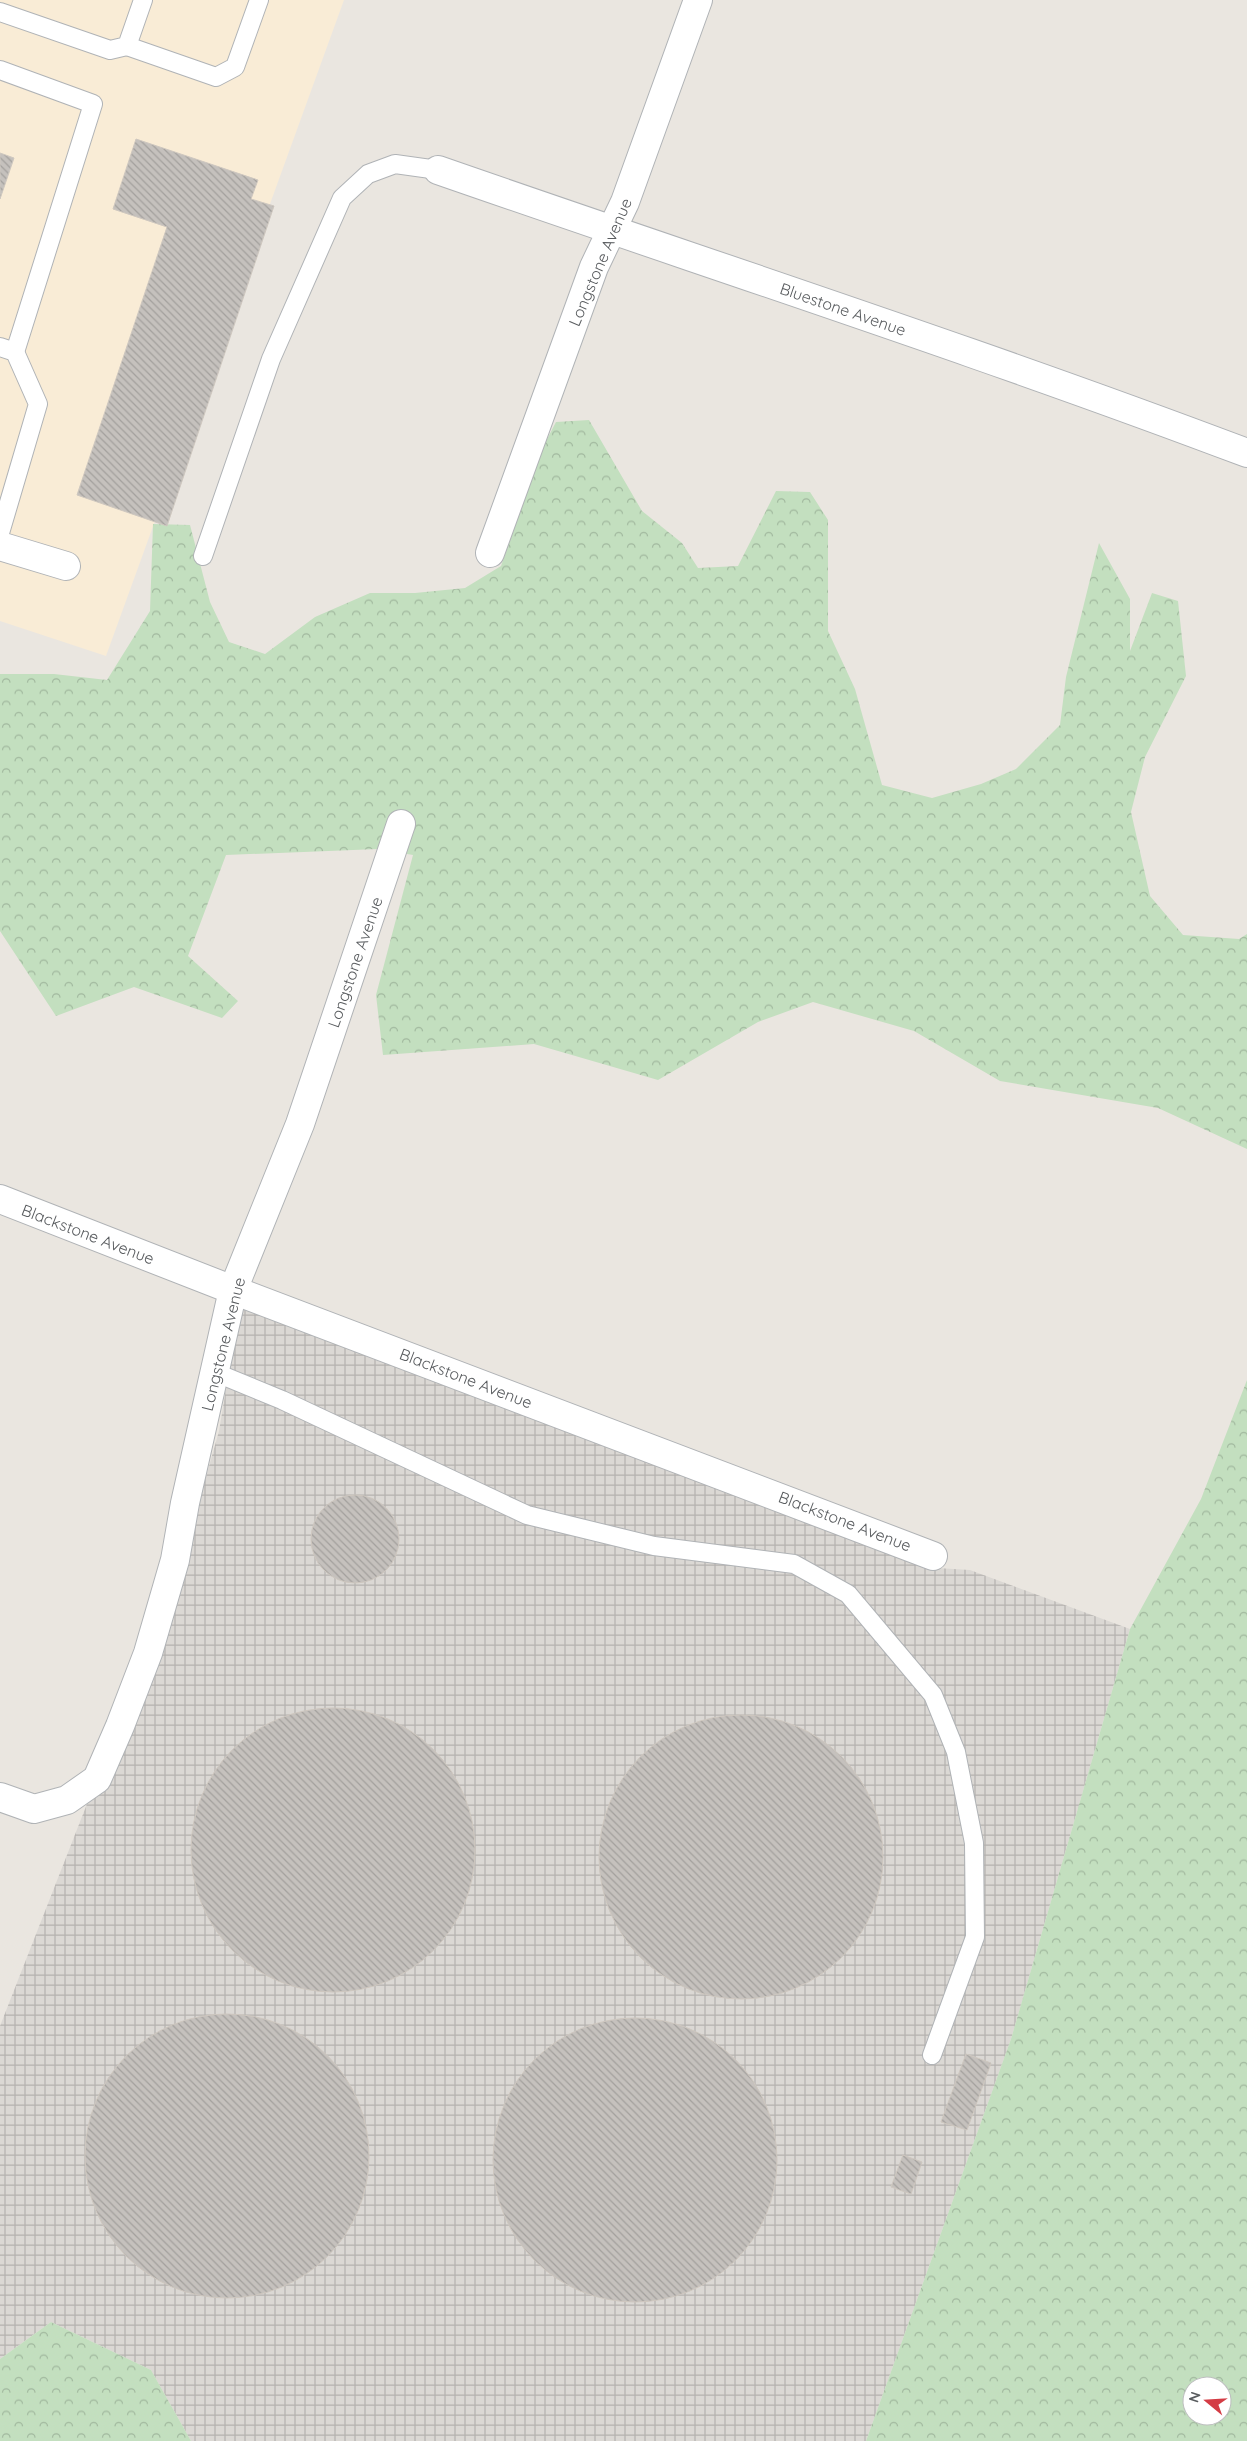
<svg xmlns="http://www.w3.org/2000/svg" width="1247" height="2441" font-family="Quicksand,sans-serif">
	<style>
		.commercial { fill: #f9ecd6 }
		.industrial { fill: url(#industrial-grid) }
		.forest { fill: url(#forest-crowns); fill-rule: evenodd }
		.building { fill: url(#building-back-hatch); stroke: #cec7bf }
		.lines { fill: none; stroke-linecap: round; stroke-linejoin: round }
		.lane-casing { stroke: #b0b3b6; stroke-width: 20 }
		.street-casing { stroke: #b0b3b6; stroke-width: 30 }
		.lane { stroke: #fff; stroke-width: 18 }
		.street { stroke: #fff; stroke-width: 28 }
		.labels { text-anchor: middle; stroke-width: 5; stroke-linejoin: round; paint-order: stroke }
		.street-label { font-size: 16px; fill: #595c5f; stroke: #fff }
	</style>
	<defs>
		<pattern id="industrial-grid" width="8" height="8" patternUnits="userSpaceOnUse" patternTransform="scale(1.25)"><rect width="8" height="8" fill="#dbd8d4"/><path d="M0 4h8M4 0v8" fill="none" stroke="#b5b2af"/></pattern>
		<pattern id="forest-crowns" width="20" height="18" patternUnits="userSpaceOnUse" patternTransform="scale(1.25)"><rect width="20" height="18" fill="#c3dfbf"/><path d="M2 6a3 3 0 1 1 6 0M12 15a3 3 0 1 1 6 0" fill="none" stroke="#a1b89e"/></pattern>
		<pattern id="building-back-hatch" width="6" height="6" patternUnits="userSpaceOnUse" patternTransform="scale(1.25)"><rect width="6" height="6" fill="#c5c1bd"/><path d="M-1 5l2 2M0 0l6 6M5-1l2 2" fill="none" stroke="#a3a09d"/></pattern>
	</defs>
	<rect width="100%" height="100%" fill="#eae6e0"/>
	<path class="commercial" d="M0 0H344L106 656 0 621Z"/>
	<path class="industrial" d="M241 1299 937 1568 970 1570 1130 1629 1011 2039 866 2441H191L151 2370 51 2322 0 2359V2026L94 1786 153 1664 219 1431Z"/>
	<g class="forest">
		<path d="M589 420 642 511 682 543 698 568 738 566 776 491 810 492 828 520V631L855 689 882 785 932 798 981 784 1016 769 1060 725 1066 677 1099 543 1130 599V651L1152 593 1178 601 1186 676 1145 757 1131 812 1150 896 1183 935 1239 939 1247 934V1149L1158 1108 1000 1081 914 1031 813 1002 758 1022 658 1080 534 1044 383 1055 376 995 413 855 378 849 226 855 188 956 238 1001 222 1018 134 987 56 1016 0 931V674H54L107 680 150 611 153 524 190 525 210 602 229 642 265 654 315 617 370 593H415L465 588 501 566 519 515 525 481 556 422Z"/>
		<path d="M1247 1380V2441H866L1011 2039 1130 1629 1201 1499ZM1192 2386H1222V2416H1192Z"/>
		<path d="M51 2322 151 2370 191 2441H0V2359Z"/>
	</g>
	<g class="building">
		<path d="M136 139 258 180 251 199 274 206 167 526 77 495 167 227 113 209Z"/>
		<path d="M0 153 14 158 0 199Z"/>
		<circle cx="355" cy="1539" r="44"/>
		<circle cx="333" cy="1850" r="142"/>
		<circle cx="741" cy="1857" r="142"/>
		<circle cx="227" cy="2156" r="142"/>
		<circle cx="635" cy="2160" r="142"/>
		<path d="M966 2054 991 2063 967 2130 941 2122Z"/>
		<path d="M903 2155 922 2162 911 2194 891 2187Z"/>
	</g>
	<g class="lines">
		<g class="lane-casing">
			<g id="lane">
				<path d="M0 12 110 50 127 46 143 0"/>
				<path d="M127 46 216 77 235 67 259 0"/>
				<path d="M0 70 93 104 15 352"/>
				<path d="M0 347 15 352 38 404 0 533"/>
				<path d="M203 556 271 359 342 198 368 174 395 164 438 170"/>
				<path d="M214 1372 282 1400 527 1515 654 1546 794 1564 848 1594 933 1695 956 1752 974 1843 975 1937 932 2055"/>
			</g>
		</g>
		<g class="street-casing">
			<g id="street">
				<path d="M438 170C708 264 980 352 1247 453"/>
				<path d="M0 546 66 566"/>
				<path d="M490 553 594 267 625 202 698 0"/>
				<path d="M0 1199 233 1290 933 1556"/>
				<path d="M0 1797 34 1809 67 1800 97 1779 120 1726 148 1653 175 1560 185 1503 233 1290 300 1124 401 824"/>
			</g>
		</g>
		<use href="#lane" class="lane"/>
		<use href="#street" class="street"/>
	</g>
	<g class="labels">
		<g class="street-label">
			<text transform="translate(600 262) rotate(-67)" y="6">Longstone Avenue</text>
			<text transform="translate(843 309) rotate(19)" y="6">Bluestone Avenue</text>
			<text transform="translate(355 962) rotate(-71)" y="6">Longstone Avenue</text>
			<text transform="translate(88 1234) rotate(21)" y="6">Blackstone Avenue</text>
			<text transform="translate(223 1344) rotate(-76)" y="6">Longstone Avenue</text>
			<text transform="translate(466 1378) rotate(21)" y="6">Blackstone Avenue</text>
			<text transform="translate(845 1521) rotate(21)" y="6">Blackstone Avenue</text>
		</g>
	</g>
	<g transform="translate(1207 2401) rotate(288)"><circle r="24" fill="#ffffff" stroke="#bdbebf"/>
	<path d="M0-4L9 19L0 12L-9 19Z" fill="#d43c45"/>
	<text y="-8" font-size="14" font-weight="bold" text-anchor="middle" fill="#595c5f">N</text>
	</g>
</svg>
